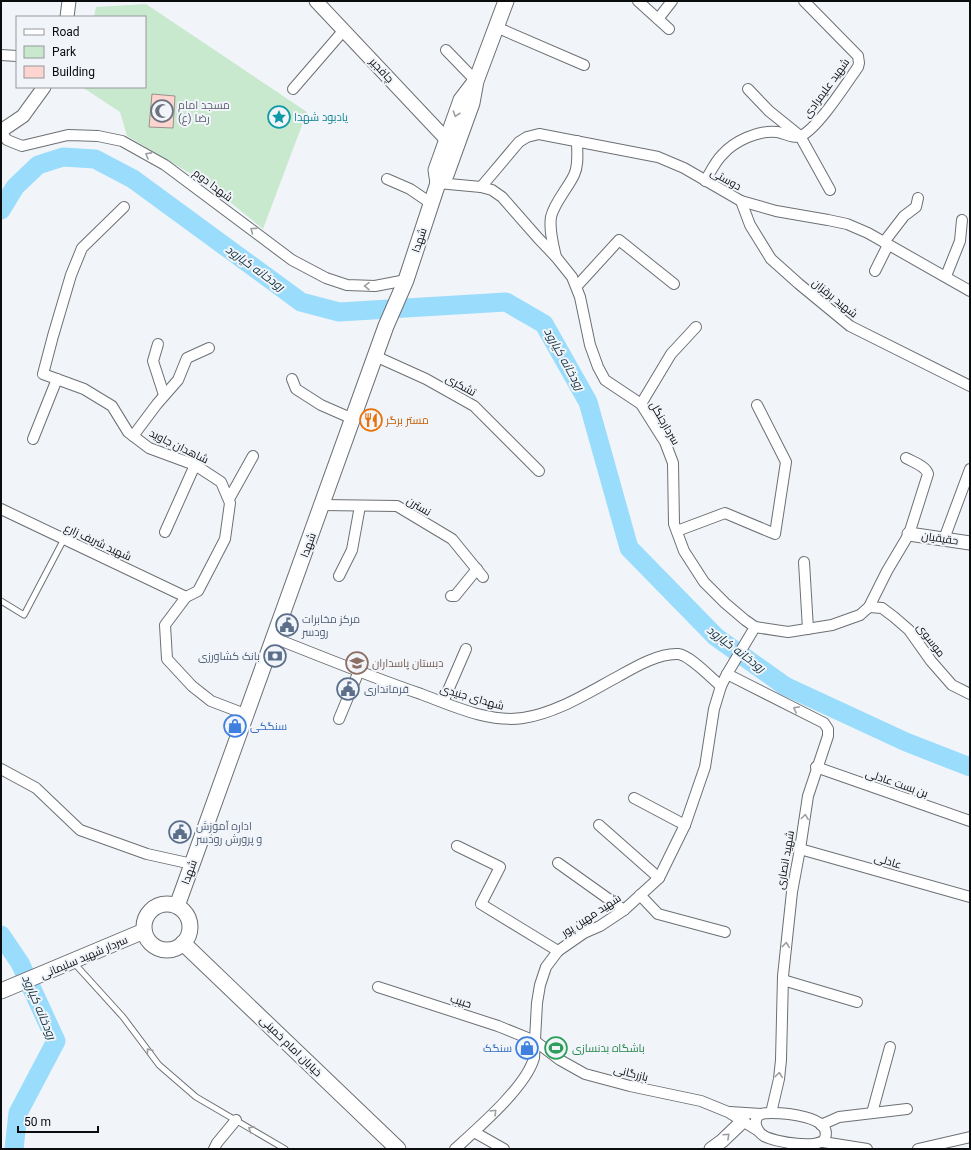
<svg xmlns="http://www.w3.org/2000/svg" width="971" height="1150" font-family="Roboto,Cairo,sans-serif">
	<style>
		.green { fill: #c9e9cf }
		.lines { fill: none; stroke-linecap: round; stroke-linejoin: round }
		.river { stroke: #9adcfb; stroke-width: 19 }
		.building { fill: #fed4ce; stroke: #989190 }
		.service-casing { stroke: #6c7074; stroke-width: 7 }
		.minor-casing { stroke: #6c7074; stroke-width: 12 }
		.tertiary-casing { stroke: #6c7074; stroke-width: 15 }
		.secondary-casing { stroke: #6c7074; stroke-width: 17 }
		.service { stroke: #fff; stroke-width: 5 }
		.minor { stroke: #fff; stroke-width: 10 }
		.tertiary { stroke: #fff; stroke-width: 13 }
		.secondary { stroke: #fff; stroke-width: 15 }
		.oneway { stroke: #9d9e9f }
		.labels { text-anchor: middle; stroke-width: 4; stroke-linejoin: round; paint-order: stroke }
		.street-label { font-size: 11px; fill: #0b0c0e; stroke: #f1f5fa }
		.worship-label { font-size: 11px; fill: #5b616d; stroke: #f1f5fa; text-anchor: start }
		.culture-label { font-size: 11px; fill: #0d838f; stroke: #f1f5fa; text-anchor: start }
		.food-label { font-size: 11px; fill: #c56008; stroke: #f1f5fa; text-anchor: start }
		.service-label { font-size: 11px; fill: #4e5e75; stroke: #f1f5fa; text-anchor: start }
		.education-label { font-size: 11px; fill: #785e54; stroke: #f1f5fa; text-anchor: start }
		.shop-label { font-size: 11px; fill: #366cbe; stroke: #f1f5fa; text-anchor: start }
		.leisure-label { font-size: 11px; fill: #27864d; stroke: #f1f5fa; text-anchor: start }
		.water-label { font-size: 12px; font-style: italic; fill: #12313e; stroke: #f1f5fa }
	</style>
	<rect width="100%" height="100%" fill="#f1f5fa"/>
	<path class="green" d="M146 4 307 112 263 229 208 184 127 136 120 112 82 87H145V17H94L96 7Z"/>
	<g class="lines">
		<g class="river">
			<path d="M1 210 15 187 38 165 63 157 95 159 133 179 301 302 339 312 506 302 544 324 588 402 629 548 716 637 785 686 906 742 970 767"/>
			<path d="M1 935 20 963 56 1041 18 1113 14 1149"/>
		</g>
	</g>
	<path class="building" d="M152 94 175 96 173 128 149 127Z"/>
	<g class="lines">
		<g class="service-casing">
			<g id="service">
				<path d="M1 601 24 615 64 539"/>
				<path d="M74 963 123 1017 159 1065 196 1097 285 1149"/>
			</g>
		</g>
		<g class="minor-casing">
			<g id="minor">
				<path d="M638 1 669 29"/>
				<path d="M658 19 672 1"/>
				<path d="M496 27 584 65"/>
				<path d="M446 50 476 81"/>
				<path d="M1 55 17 56"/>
				<path d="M293 89 344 30"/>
				<path d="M748 89 769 111 800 136 830 190"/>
				<path d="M1 132 7 140 22 146 68 135 98 136 122 141 165 165 292 260 326 278 347 285 375 286 406 280"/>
				<path d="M387 179 410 189 432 204"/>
				<path d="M705 181C710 173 715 162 722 155 734 141 758 130 777 132 784 133 794 139 801 136 818 128 846 84 858 67L859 63 858 56 804 1"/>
				<path d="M438 183 481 187 492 190 502 197 538 238 556 257 572 277 580 297 590 345 598 367 605 380 641 404 665 442 673 463 674 524 684 551 704 582 725 603 745 620 755 627 788 632 832 625 860 615 869 607 887 571 909 534 928 474C926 466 913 462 906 458"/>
				<path d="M481 187 519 142 527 137 539 134 658 157 684 168 741 201 776 211 828 220 847 224 868 233 970 291"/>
				<path d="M741 201 750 225 771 259 799 284 850 326 970 386"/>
				<path d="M124 207 82 248 71 275 53 336 43 374 84 389 112 406 128 432 149 448 195 465 221 482 230 503 225 539 210 568 198 591 186 597 165 625 167 659 192 686 211 701 245 714"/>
				<path d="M884 242 904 216 916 207 918 198"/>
				<path d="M556 257C553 244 549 230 551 217 554 203 568 188 574 175 579 165 577 152 577 141"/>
				<path d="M875 271 888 245"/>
				<path d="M946 276 960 241 962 220"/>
				<path d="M577 286 619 240 674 284"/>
				<path d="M158 344 153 361 164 395"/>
				<path d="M375 356 426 379 474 406 539 471"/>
				<path d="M292 379 296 389 321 405 353 419"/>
				<path d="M641 404 671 354 696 327"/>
				<path d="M133 436 157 404 178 380 187 358 209 348"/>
				<path d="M33 439 57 379"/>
				<path d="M229 499 253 456"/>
				<path d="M322 505 397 506 452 539 483 577"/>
				<path d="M1 509 186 597"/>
				<path d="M677 531 725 513 775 534 786 462 757 405"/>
				<path d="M165 532 195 465"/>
				<path d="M944 539 970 469"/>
				<path d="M804 562 808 629"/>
				<path d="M339 576 352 550 360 506"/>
				<path d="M451 596H455L477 569"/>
				<path d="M869 607 882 608 894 617 909 630 931 661 952 685 970 694"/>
				<path d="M274 638C323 657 371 677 421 694 453 706 489 723 523 718 557 713 589 692 619 676 635 667 659 653 678 654 690 655 712 679 721 686"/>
				<path d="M727 674 824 723 828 729V736L808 796 800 849 792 892 783 976 781 1060 779 1079 771 1113"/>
				<path d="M443 702 466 649"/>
				<path d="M339 719 359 671"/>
				<path d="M816 767 970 821"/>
				<path d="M1 769 36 788 80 830 147 854 192 864"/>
				<path d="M634 798 685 825"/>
				<path d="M599 825 659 878"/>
				<path d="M457 846 500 867 481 904 558 951"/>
				<path d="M800 849 970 897"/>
				<path d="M558 863 624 910"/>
				<path d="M640 895 658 914 725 932"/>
				<path d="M783 980 857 1002"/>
				<path d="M378 987 498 1026 535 1041 560 1060 585 1074 630 1086 701 1101 728 1112 757 1130"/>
				<path d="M730 1112 761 1114"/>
				<path d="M771 1113C783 1113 833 1116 825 1138 821 1150 774 1142 764 1136 757 1132 751 1119 761 1114 764 1113 768 1113 771 1113Z"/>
				<path d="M872 1113 890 1047"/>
				<path d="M821 1125 839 1117 907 1109"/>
				<path d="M474 1132 504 1149"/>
				<path d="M823 1142 867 1149"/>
				<path d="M214 1149 217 1143 236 1120"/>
				<path d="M455 1149C478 1128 526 1087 534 1058L537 1003 540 985 546 967 558 951 584 933 600 926 624 910 659 878 685 825 705 767 714 709 721 686 727 674 755 627"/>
				<path d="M918 1149 970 1137"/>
			</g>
		</g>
		<g class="tertiary-casing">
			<g id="tertiary">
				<path d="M316 1 447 140"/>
				<path d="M67 17 69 1"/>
				<path d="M1 131 23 116 44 87"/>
				<path d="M909 534 970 543"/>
				<path d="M711 1149 722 1141 743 1121"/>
			</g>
		</g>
		<g class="secondary-casing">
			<g id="secondary">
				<path d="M438 183 436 170 461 100 474 83"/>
				<circle cx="167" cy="927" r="23"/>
				<path d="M177 906 386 326 406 280 438 183 446 175 472 103 476 81 506 1"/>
				<path d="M183 943 398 1149"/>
				<path d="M1 991 144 931"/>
			</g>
		</g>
		<use href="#service" class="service"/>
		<use href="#minor" class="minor"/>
		<use href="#tertiary" class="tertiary"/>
		<use href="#secondary" class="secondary"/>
	</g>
	<defs><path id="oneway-chevron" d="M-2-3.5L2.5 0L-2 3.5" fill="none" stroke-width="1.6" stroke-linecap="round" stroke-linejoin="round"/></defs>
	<g class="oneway">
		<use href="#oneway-chevron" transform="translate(456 114) rotate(109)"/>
		<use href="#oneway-chevron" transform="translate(148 155) rotate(-151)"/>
		<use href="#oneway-chevron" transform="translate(253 230) rotate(-143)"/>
		<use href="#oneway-chevron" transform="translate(367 286) rotate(-179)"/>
		<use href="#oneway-chevron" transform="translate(796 709) rotate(-153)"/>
		<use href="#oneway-chevron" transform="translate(805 817) rotate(-82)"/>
		<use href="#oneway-chevron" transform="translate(786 945) rotate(-84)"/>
		<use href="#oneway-chevron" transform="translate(149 1051) rotate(-127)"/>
		<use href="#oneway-chevron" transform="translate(779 1075) rotate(-83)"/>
		<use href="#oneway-chevron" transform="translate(494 1112) rotate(-45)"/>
		<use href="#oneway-chevron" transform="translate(251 1129) rotate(-149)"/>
		<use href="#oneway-chevron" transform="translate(727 1136) rotate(-43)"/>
	</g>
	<defs>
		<g id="mosque-ring" transform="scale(1.15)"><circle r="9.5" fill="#f1f5fa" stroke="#6b7280" stroke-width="1.5"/><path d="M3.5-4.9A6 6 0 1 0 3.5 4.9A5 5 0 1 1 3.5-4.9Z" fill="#6b7280"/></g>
		<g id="sight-ring" transform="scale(1.15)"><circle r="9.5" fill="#f1f5fa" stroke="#0f9aa8" stroke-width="1.5"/><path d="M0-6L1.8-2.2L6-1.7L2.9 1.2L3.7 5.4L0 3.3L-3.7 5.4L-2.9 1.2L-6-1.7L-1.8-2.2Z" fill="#0f9aa8"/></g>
		<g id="restaurant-ring" transform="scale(1.15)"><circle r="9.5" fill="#f1f5fa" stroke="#e8710a" stroke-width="1.5"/><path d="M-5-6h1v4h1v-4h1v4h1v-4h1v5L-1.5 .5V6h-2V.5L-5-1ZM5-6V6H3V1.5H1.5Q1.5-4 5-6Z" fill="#e8710a"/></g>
		<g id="civic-ring" transform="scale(1.15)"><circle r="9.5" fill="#f1f5fa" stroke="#5c6f8a" stroke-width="1.5"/><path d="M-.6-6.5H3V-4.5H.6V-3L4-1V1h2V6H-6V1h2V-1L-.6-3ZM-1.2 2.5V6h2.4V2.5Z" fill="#5c6f8a"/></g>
		<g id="bank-ring" transform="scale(1.15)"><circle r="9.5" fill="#f1f5fa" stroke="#5c6f8a" stroke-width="1.5"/><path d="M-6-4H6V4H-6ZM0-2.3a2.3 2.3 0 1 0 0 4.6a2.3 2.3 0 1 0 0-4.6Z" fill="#5c6f8a"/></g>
		<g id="school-ring" transform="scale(1.15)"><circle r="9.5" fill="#f1f5fa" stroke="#8d6e63" stroke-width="1.5"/><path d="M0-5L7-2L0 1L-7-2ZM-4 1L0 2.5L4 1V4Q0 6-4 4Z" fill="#8d6e63"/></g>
		<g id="shop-ring" transform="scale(1.15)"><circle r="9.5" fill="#f1f5fa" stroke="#3f7fe0" stroke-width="1.5"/><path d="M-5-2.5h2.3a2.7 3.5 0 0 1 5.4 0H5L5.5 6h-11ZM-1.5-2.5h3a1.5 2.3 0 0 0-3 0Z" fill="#3f7fe0"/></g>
		<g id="stadium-ring" transform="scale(1.15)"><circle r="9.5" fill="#f1f5fa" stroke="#2e9e5b" stroke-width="1.5"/><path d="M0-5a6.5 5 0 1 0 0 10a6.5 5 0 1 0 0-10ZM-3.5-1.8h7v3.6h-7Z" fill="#2e9e5b"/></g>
	</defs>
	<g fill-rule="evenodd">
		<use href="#mosque-ring" x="162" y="111"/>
		<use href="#sight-ring" x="279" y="117"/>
		<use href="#restaurant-ring" x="371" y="420"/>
		<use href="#civic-ring" x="287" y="625"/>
		<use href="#bank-ring" x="275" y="656"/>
		<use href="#school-ring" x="357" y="663"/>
		<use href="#civic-ring" x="348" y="689"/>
		<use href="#shop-ring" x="235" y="726"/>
		<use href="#civic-ring" x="180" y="832"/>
		<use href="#shop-ring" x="527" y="1048"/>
		<use href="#stadium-ring" x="556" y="1048"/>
	</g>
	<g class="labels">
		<g class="street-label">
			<text transform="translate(382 70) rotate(47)" y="4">چافجیر</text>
			<text transform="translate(826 88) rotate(-54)" y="4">شهید علیمرادی</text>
			<text transform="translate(726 179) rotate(29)" y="4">دوستی</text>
			<text transform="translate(213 185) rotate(37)" y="4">شهدا دوم</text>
			<text transform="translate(419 240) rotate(-72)" y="4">شهدا</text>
			<text transform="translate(835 298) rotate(39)" y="4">شهید برقزان</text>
			<text transform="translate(461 385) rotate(29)" y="4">تشکری</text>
			<text transform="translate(665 423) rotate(60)" y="4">سردارجنگل</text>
			<text transform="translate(179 446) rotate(26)" y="4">شاهدان جاوید</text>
			<text transform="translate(419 506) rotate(31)" y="4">نسترن</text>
			<text transform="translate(940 538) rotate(8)" y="4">حقیقیان</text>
			<text transform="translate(98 542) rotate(25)" y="4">شهید شریف زارع</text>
			<text transform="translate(308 545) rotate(-70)" y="4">شهدا</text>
			<text transform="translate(931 640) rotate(53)" y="4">موسوی</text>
			<text transform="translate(472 697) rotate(16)" y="4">شهدای جنیدی</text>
			<text transform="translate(897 783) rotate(19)" y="4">بن بست عادلی</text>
			<text transform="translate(785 860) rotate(-80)" y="4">شهید انصاری</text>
			<text transform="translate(888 861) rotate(16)" y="4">عادلی</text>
			<text transform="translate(189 872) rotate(-70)" y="4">شهدا</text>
			<text transform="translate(591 915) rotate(-33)" y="4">شهید مهین پور</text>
			<text transform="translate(84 957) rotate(-23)" y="4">سردار شهید سلیمانی</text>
			<text transform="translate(461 1001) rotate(18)" y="4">حبیب</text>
			<text transform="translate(291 1046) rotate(44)" y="4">خیابان امام خمینی</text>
			<text transform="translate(631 1073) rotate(14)" y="4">بازرگانی</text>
		</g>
		<g class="worship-label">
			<text x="178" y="109">مسجد امام<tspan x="178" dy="13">رضا (ع)</tspan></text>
		</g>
		<g class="culture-label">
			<text x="294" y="121">یادبود شهدا</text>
		</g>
		<g class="food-label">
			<text x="386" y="424">مستر برگر</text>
		</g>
		<g class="service-label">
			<text x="302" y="623">مرکز مخابرات<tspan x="302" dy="13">رودسر</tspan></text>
			<text x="260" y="660" text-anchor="end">بانک کشاورزى</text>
			<text x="364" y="693">فرماندارى</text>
			<text x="196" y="830">اداره آموزش<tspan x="196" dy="13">و پرورش رودسر</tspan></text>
		</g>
		<g class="education-label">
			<text x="372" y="667">دبستان پاسداران</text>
		</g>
		<g class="shop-label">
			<text x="250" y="730">سنگکى</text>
			<text x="512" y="1052" text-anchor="end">سنگک</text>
		</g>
		<g class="leisure-label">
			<text x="572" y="1052">باشگاه بدنسازى</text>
		</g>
		<g class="water-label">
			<text transform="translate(255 268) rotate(36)" y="4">رودخانه کیارود</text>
			<text transform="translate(564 359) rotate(61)" y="4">رودخانه کیارود</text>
			<text transform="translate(736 649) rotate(37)" y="4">رودخانه کیارود</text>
			<text transform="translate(39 1007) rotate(67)" y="4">رودخانه کیارود</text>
		</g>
	</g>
	<rect width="971" height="1150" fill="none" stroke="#0b0c0e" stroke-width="4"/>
	<rect x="16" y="16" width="130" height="72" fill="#f1f5fa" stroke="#95989c"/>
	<rect x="24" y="29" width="20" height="6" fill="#ffffff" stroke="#95989c"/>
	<text x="52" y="36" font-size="12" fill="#0b0c0e">Road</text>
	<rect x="24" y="46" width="20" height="12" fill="#c9e9cf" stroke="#95989c"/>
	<text x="52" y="56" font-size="12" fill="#0b0c0e">Park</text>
	<rect x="24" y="66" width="20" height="12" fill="#fed4ce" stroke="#95989c"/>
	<text x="52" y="76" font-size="12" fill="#0b0c0e">Building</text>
	<path d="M18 1126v6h80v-6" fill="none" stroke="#0b0c0e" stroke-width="2"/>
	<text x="24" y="1126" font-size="12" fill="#0b0c0e" stroke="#f1f5fa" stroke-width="3" paint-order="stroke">50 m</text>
</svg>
